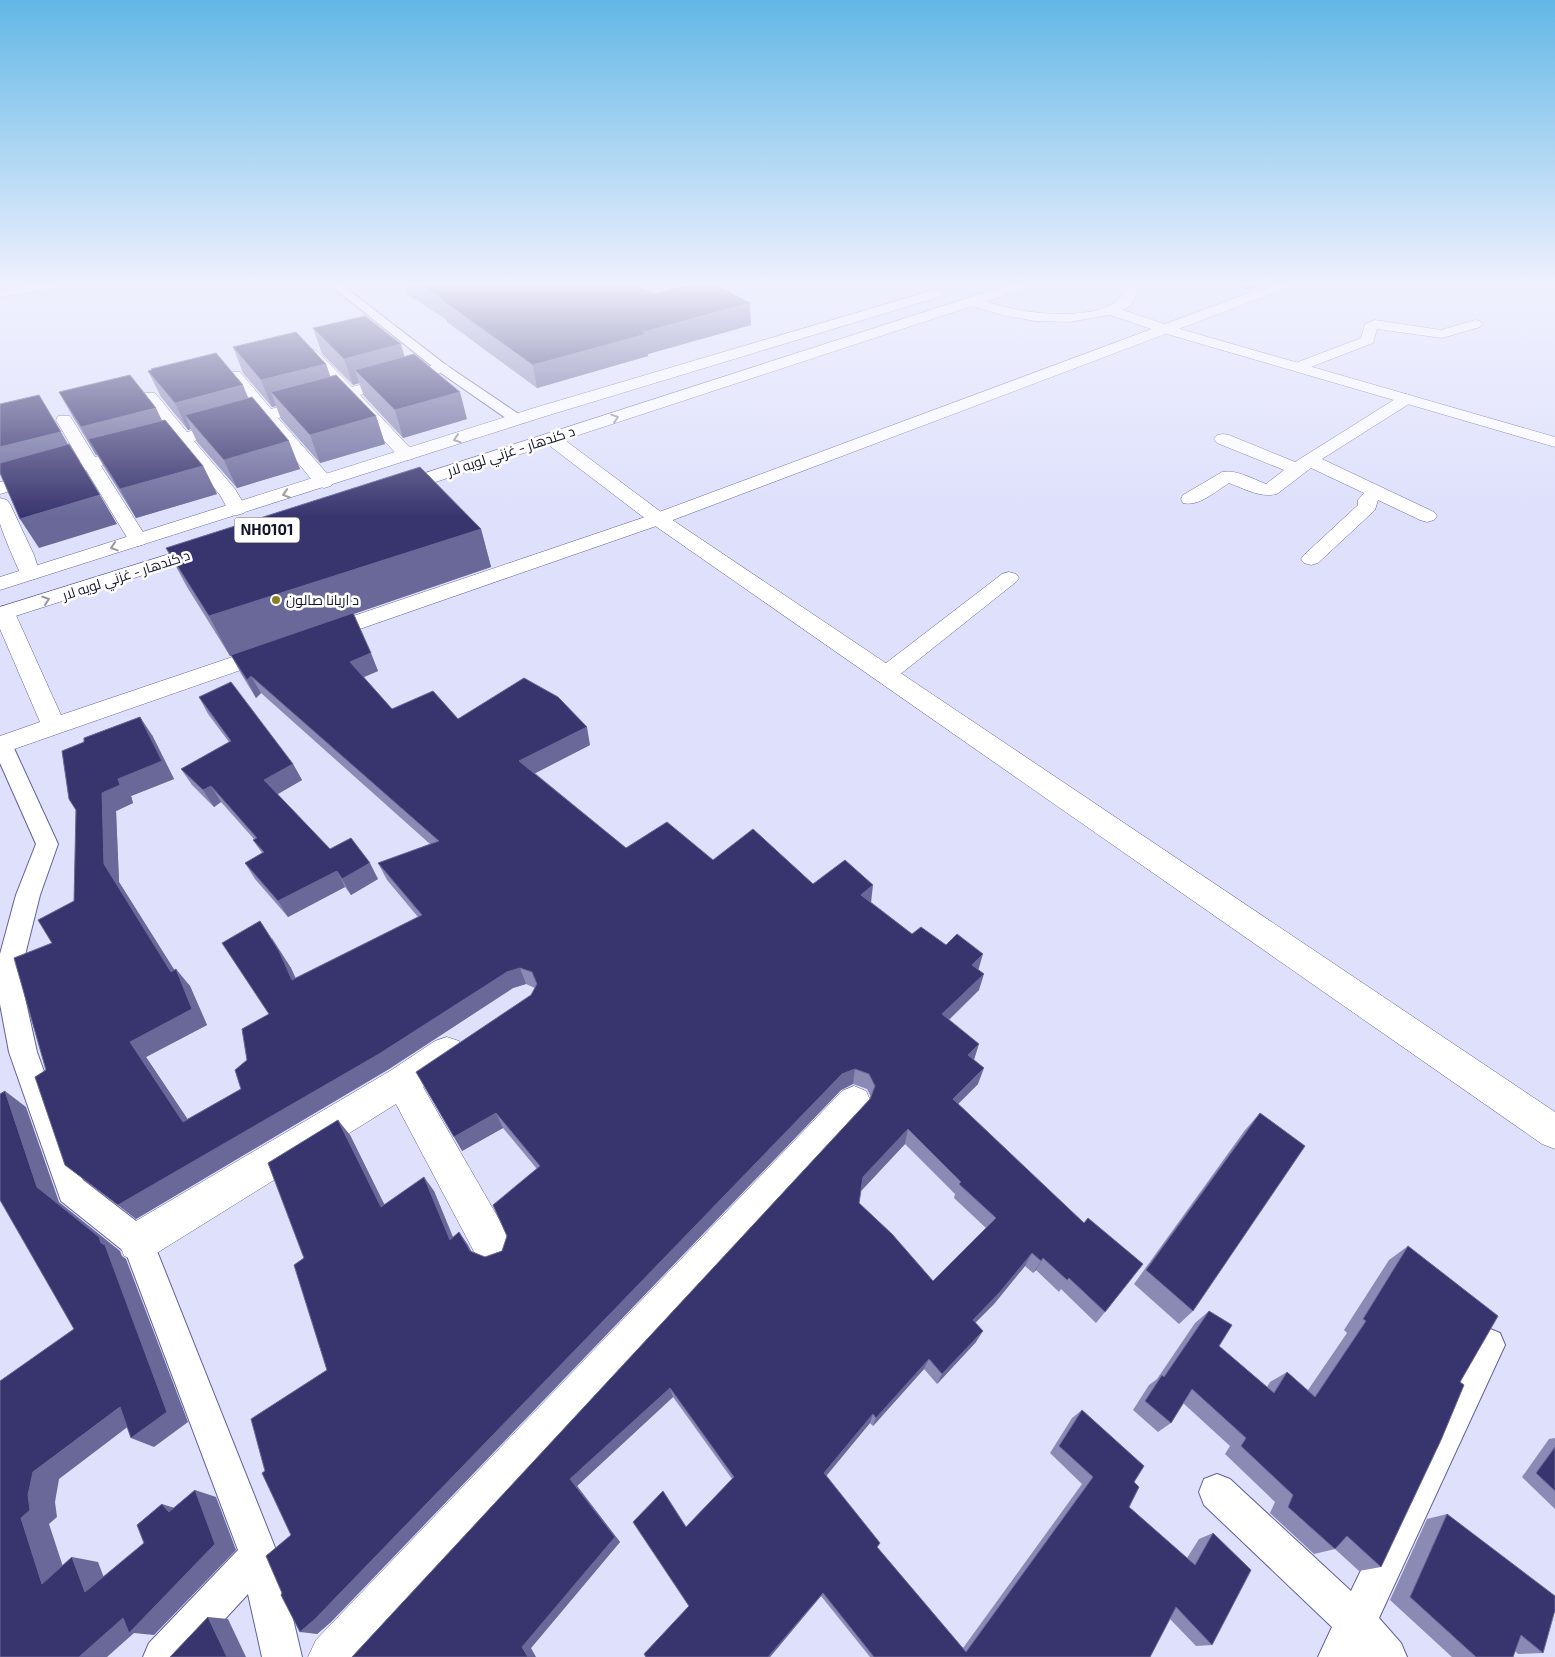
<svg xmlns="http://www.w3.org/2000/svg" width="1555" height="1657" font-family="'Exo 2',Cairo,sans-serif">
	<style>
		.lines { fill: none; stroke-linecap: round; stroke-linejoin: round }
		.service-casing { stroke: #61609e; stroke-width: 2 }
		.minor-casing { stroke: #61609e; stroke-width: 1 }
		.tertiary-casing { stroke: #61609e; stroke-width: 1 }
		.secondary-casing { stroke: #61609e; stroke-width: 1 }
		.trunk-casing { stroke: #61609e; stroke-width: 1 }
		.service { fill: #fff; fill-rule: evenodd }
		.minor { fill: #fff; fill-rule: evenodd }
		.tertiary { fill: #fff; fill-rule: evenodd }
		.secondary { fill: #fff; fill-rule: evenodd }
		.trunk { fill: #fff; fill-rule: evenodd }
		.wall { fill: #8b8ab5; fill-rule: evenodd }
		.shaded-wall { fill: #6a6899 }
		.building { fill: #38346e; stroke: #6a6899; fill-rule: evenodd }
		.oneway { stroke: #9695a0 }
		.poi-dot { fill: #898027; stroke: #fff; stroke-width: 2 }
		.labels { text-anchor: middle; stroke-width: 5; stroke-linejoin: round; paint-order: stroke }
		.far-street-label { font-size: 14px; fill: #15142d; stroke: #fff }
		.far-poi-label { font-size: 14px; fill: #15142d; stroke: #fff; text-anchor: start }
		.shield { fill: #fff; stroke: #5b5a6c; stroke-width: 1 }
		.shield-label { font-size: 15px; font-weight: bold; fill: #15142d }
	</style>
	<rect width="100%" height="100%" fill="#dee0fc"/>
	<g class="lines">
		<g class="service-casing">
			<g id="service">
				<path d="M330 285H342L446 365 523 417 525 420 523 423H513L438 371Z"/>
				<path d="M0 737 9 739 12 744 58 844 40 895 20 975 37 1052 83 1180 149 1231 278 1555 302 1657H262L248 1594 190 1657H143L149 1643 238 1550 126 1253 61 1201 9 1052 0 1004V954L16 895 36 844 0 763Z"/>
				<path d="M1488 1328 1500 1333 1505 1345 1379 1618 1401 1643 1407 1657H1318L1332 1627 1204 1505 1199 1492 1204 1479 1217 1474 1230 1479 1351 1591 1476 1333Z"/>
			</g>
		</g>
		<g class="minor-casing">
			<g id="minor">
				<path d="M27 285H61L54 289 0 297V289Z"/>
				<path d="M1270 285H1289L1287 288 665 523 331 639 323 641 315 639 312 634 315 629 651 515Z"/>
				<path d="M1375 320 1441 330 1475 320 1480 321 1482 324 1480 327 1442 338 1377 329 1373 343 1303 370H1293L1290 367 1293 364 1361 338 1365 324Z"/>
				<path d="M312 349 317 351 352 387 442 363 447 365 450 368 447 371 360 395 413 451 416 455 413 459 407 460 401 459 346 399 278 418 331 478 333 482 331 486 324 488 317 486 264 422 194 441 235 489 247 509 244 513 237 515 230 513 220 495 179 445 101 466 148 540 145 544 138 546 131 544 86 470 0 494V482L80 461 56 420 58 416H70L95 457 172 436 141 396 143 393H155L187 432 257 413 226 375 228 372H240L271 409 338 391 304 354 307 351Z"/>
				<path d="M1406 394 1412 396 1414 399 1412 402 1322 459 1434 512 1437 516 1434 520 1427 522 1420 520 1378 500 1375 510 1318 563 1311 565 1304 563 1301 559 1304 555 1358 505V500L1364 493 1311 468 1277 494C1260 498 1245 489 1229 483 1216 491 1199 507 1183 503L1181 499 1183 495 1222 472C1236 469 1253 479 1266 484L1284 470 1217 443 1214 439 1217 435 1223 434 1229 435 1295 462 1400 396Z"/>
				<path d="M0 498 7 500 10 504 34 555 40 574 37 578 30 580 23 578C20 575 0 527 0 523 0 515 0 506 0 498Z"/>
				<path d="M1009 572 1016 574 1019 578 1016 582 893 680 885 682 877 680 873 675 877 670 1002 574Z"/>
				<path d="M4 606 12 608 15 613 61 715 262 647 270 645 278 647 281 652 278 657 0 754V736L40 722 0 629V607Z"/>
				<path d="M447 1037 459 1041 464 1052 459 1063 423 1087 508 1235 513 1249 508 1263 494 1268 480 1263 396 1104 152 1256 138 1261 124 1256 119 1242 124 1228 390 1071 435 1041Z"/>
				<path d="M854 1086 866 1091 871 1102 866 1113 366 1657H308L316 1640 842 1091Z"/>
			</g>
		</g>
		<g class="tertiary-casing">
			<path id="tertiary" d="M1120 285H1134L1138 292 1131 305 1123 310 1170 326 1555 437V447L1160 332 1110 315 1069 322 1035 321 1002 315 965 304 963 301 970 297C986 301 1002 307 1019 310 1046 315 1110 320 1124 292Z"/>
		</g>
		<g class="secondary-casing">
			<path id="secondary" d="M552 434 558 435 665 515 1555 1112V1149L1542 1144 651 523 546 443 543 439 546 435Z"/>
		</g>
		<g class="trunk-casing">
			<g id="trunk">
				<path d="M1008 285H1029L1027 288 402 493 395 495 388 493 386 489 388 485Z"/>
				<path d="M937 289 942 290 944 293 942 296 546 416 0 590V577L534 408Z"/>
				<path d="M208 542 215 544 218 548 215 552 0 621V607Z"/>
			</g>
		</g>
		<use href="#service" class="service"/>
		<use href="#minor" class="minor"/>
		<use href="#tertiary" class="tertiary"/>
		<use href="#secondary" class="secondary"/>
		<use href="#trunk" class="trunk"/>
	</g>
	<g class="wall">
		<path d="M405 285H635L653 294 751 325 648 354V356L537 388 447 322V320L407 294Z"/>
		<path d="M1233 285H1262L1247 290Z"/>
		<path d="M313 328 404 357 467 419 403 438 364 396 359 383 353 385 322 354Z"/>
		<path d="M233 347 326 364 330 376 376 416 385 444 320 463 281 419 276 406 272 407 243 373Z"/>
		<path d="M148 371 248 398 300 469 237 488 197 442 191 429 188 430 161 397Z"/>
		<path d="M59 392 162 420 203 466 217 494 136 518 104 467 97 455H96L74 419Z"/>
		<path d="M481 529 491 567 354 614 378 671 364 677 392 709 458 719 590 745 535 773 626 848 713 860 813 884 871 902 912 934 979 970V990L949 1020 974 1060 978 1084 958 1104 1105 1312 1096 1323 1061 1289 1059 1292 1036 1270 1033 1273 1025 1266 994 1304 975 1323 976 1342 937 1384 924 1369 873 1426 870 1423 826 1475 877 1547 963 1648 1082 1484 1050 1453 1072 1418 1082 1410 1134 1482 1129 1507 1187 1558 1199 1539 1213 1533 1212 1645 1196 1646 1170 1619 1150 1657H870L821 1596 770 1657H646L689 1606 686 1527 732 1479 673 1397 577 1486 620 1542 531 1648 352 1657 870 1099 871 1097 867 1089 853 1084 841 1090 331 1622 317 1634 282 1593 291 1535 265 1471 327 1370 304 1258 350 1135 384 1204 434 1191 453 1237 459 1232 468 1245 472 1253 485 1257 502 1251 537 1169 503 1128 462 1151 535 988 526 984 513 988 389 1069 136 1219 118 1205 46 1070 52 943 74 901 76 810 152 735 174 779 131 796 133 803 116 811 119 882 174 970 190 986 207 1025 146 1057 187 1119 241 1089 247 1060 269 1014 272 938 291 968 295 978 418 917 387 880 378 863 430 844 261 693 256 698 240 672 231 655 230 656 187 587 166 548ZM905 1144 955 1194 954 1198 986 1228 933 1281 859 1203 861 1191Z"/>
		<path d="M199 697 293 764 302 780 277 794 330 849 378 879 351 895 345 887 288 917 255 879 245 863 262 853 253 840 254 839 221 802 214 807 192 785 181 769 229 742 208 714Z"/>
		<path d="M1260 1113 1193 1311 1179 1324 1134 1284 1245 1130Z"/>
		<path d="M1408 1246 1460 1382 1381 1567 1359 1571 1335 1549 1314 1554 1270 1513 1275 1502 1225 1454 1230 1446 1183 1403 1171 1423 1158 1432 1133 1410 1149 1385 1157 1379 1195 1323 1209 1311 1219 1346 1267 1387 1270 1382 1287 1372 1308 1390 1347 1333 1344 1330 1389 1260Z"/>
		<path d="M1555 1438V1509L1522 1477 1549 1439Z"/>
		<path d="M1447 1514 1543 1653 1518 1654 1515 1651 1513 1657H1452L1390 1600 1427 1519Z"/>
	</g>
	<g class="shaded-wall">
		<path d="M1249 285H1262L1247 290Z"/>
		<path d="M750 303 751 325 648 354V356L537 388 533 365 643 332Z"/>
		<path d="M401 344 408 370H355L359 383 353 385 344 359Z"/>
		<path d="M326 364 335 390 271 392 276 406 272 407 261 380Z"/>
		<path d="M243 385 254 412 185 415 191 429 188 430 175 403Z"/>
		<path d="M460 392 467 419 403 438 395 410Z"/>
		<path d="M156 408 169 435 88 439 97 455H96L81 427Z"/>
		<path d="M376 416 385 444 320 463 310 435Z"/>
		<path d="M61 432 77 460 0 470V447Z"/>
		<path d="M289 441 300 469 237 488 224 460Z"/>
		<path d="M203 466 217 494 136 518 120 489Z"/>
		<path d="M100 495 117 524 39 548 20 519Z"/>
		<path d="M481 529 491 567 230 656 209 616Z"/>
		<path d="M371 653 378 671 357 680 350 662Z"/>
		<path d="M251 676 261 693 256 698 247 680Z"/>
		<path d="M140 717 152 735 174 779 131 796 133 803 116 811 119 882 182 982 176 969 190 986 207 1025 146 1057 199 1136 183 1122 130 1042 171 972 104 864 102 793 118 779Z"/>
		<path d="M587 727 590 745 524 779 519 761Z"/>
		<path d="M293 764 302 780 273 797 264 780Z"/>
		<path d="M211 786 221 802 214 807 203 790Z"/>
		<path d="M370 863 378 879 351 895 342 879Z"/>
		<path d="M337 871 345 887 288 917 278 901Z"/>
		<path d="M873 885 871 903 861 895Z"/>
		<path d="M260 921 291 968 304 996 292 980Z"/>
		<path d="M983 954 978 971 972 965Z"/>
		<path d="M520 968 526 984 513 988 389 1069 136 1219 118 1205 507 972Z"/>
		<path d="M984 974 979 990 938 1030 942 1014Z"/>
		<path d="M979 1044 974 1060 968 1055Z"/>
		<path d="M984 1068 978 1084 948 1114 953 1099Z"/>
		<path d="M855 1069 853 1084 841 1090 331 1622 317 1634 300 1632 842 1074Z"/>
		<path d="M5 1091 26 1107 59 1202 120 1251 122 1256 126 1259 188 1422 154 1447 131 1438 101 1243 37 1187Z"/>
		<path d="M496 1113 503 1128 462 1151 454 1137Z"/>
		<path d="M338 1120 350 1135 392 1220 381 1207Z"/>
		<path d="M908 1129 905 1144 861 1191 863 1177Z"/>
		<path d="M424 1177 434 1191 459 1252 450 1240Z"/>
		<path d="M459 1232 468 1245 478 1264 470 1251Z"/>
		<path d="M1032 1253 1025 1266 994 1304 967 1331 973 1320Z"/>
		<path d="M1043 1258 1036 1270 1033 1273Z"/>
		<path d="M983 1331 976 1342 937 1384 942 1374Z"/>
		<path d="M929 1359 924 1369 873 1426 876 1418Z"/>
		<path d="M670 1388 673 1397 577 1486 620 1542 531 1648 536 1657H528L522 1647 570 1479Z"/>
		<path d="M120 1407 142 1416 59 1479 55 1502 57 1517 49 1524 70 1588 42 1584 21 1518 33 1472Z"/>
		<path d="M873 1414 870 1423 823 1480 824 1473Z"/>
		<path d="M195 1490 216 1497 236 1550 154 1635 134 1633 107 1657H79Z"/>
		<path d="M162 1504 184 1511 169 1512Z"/>
		<path d="M72 1557 98 1562 111 1596 85 1592Z"/>
		<path d="M823 1593 821 1596 770 1657H768Z"/>
		<path d="M208 1617 228 1619 246 1657H227Z"/>
	</g>
	<g class="building">
		<path d="M420 285H635L653 294 690 285H716L750 303 643 332 646 334 533 365 442 300H444Z"/>
		<path d="M365 316 401 344 344 359 313 328Z"/>
		<path d="M296 332 326 364 261 380 233 347Z"/>
		<path d="M216 353 243 385 175 403 148 371 152 370 151 369Z"/>
		<path d="M414 354 460 392 395 410 355 370Z"/>
		<path d="M130 375 156 408 81 427 59 392Z"/>
		<path d="M336 375 376 416 310 435 271 392Z"/>
		<path d="M39 395 61 432 0 447V404Z"/>
		<path d="M252 397 289 441 224 460 185 415Z"/>
		<path d="M165 420 203 466 120 489 88 439Z"/>
		<path d="M69 444 100 495 20 519 0 473V463Z"/>
		<path d="M420 467 481 529 209 616 166 548Z"/>
		<path d="M353 613 371 653 350 662 392 709 433 691 458 719 524 678 558 697 587 727 519 761 626 848 667 822 713 860 753 829 813 884 845 860 873 885 861 895 912 934 921 927 946 945 957 934 983 954 972 965 984 974 942 1014 979 1044 968 1055 984 1068 953 1099 1084 1223 1088 1218 1143 1264 1105 1312 1069 1278 1067 1280 1043 1258 1041 1261 1032 1253 1000 1292 973 1320 983 1331 942 1374 929 1359 876 1418 873 1414 824 1473 880 1543 877 1547 966 1652 1093 1477 1059 1446 1082 1410 1144 1466 1134 1482 1139 1487 1129 1507 1195 1565 1213 1533 1251 1570 1212 1645 1176 1607 1150 1657H874L823 1593 768 1657H646L644 1654 689 1606 633 1522 663 1491 686 1527 734 1477 670 1388 570 1479 615 1537 522 1647 528 1657H352L870 1099 875 1086 869 1074 855 1069 842 1074 315 1619 300 1632 281 1595 282 1593 266 1556 291 1535 262 1473 265 1471 251 1419 327 1370 294 1265 304 1258 268 1163 338 1120 381 1207 424 1177 450 1240 459 1232 470 1251 485 1257 502 1251 507 1236 493 1205 540 1166 496 1113 454 1137 416 1072 531 995 537 984 532 972 520 968 507 972 379 1054 118 1205 65 1165 35 1077 46 1070 14 958 52 943 38 920 74 901 76 810 69 799 62 751 84 742V738L140 717 162 761 118 779 120 785 102 793 104 864 171 972 176 969 192 1009 130 1042 183 1122 241 1089 235 1070 247 1060 242 1029 269 1014 222 943 260 921 279 951 292 980 422 915 378 863 439 841 251 676 247 680 231 655ZM908 1129 961 1182 959 1184 996 1218 933 1281 892 1234 859 1203 863 1177Z"/>
		<path d="M231 682 293 764 264 780 330 849 351 838 370 863 342 879 337 871 278 901 245 863 264 852 253 840 257 838 211 786 203 790 181 769 231 741 199 697Z"/>
		<path d="M5 1091 37 1187 99 1237 101 1243 105 1245 167 1412 131 1438 120 1407 33 1472 28 1495 30 1510 21 1518 42 1584 72 1557 85 1592 144 1543 137 1525 162 1504 169 1512 195 1490 215 1544 129 1633 123 1618 79 1657H0V1381L74 1329 0 1200V1094Z"/>
		<path d="M1260 1113 1305 1146 1193 1311 1146 1270Z"/>
		<path d="M1408 1246 1498 1316 1460 1382 1464 1385 1441 1440 1381 1567 1347 1536 1335 1549 1288 1507 1293 1495 1241 1446 1246 1438 1192 1389 1171 1423 1145 1401 1162 1375 1164 1377 1209 1311 1232 1325 1219 1346 1274 1393 1287 1372 1315 1397 1366 1321 1363 1319Z"/>
		<path d="M1555 1447V1491L1536 1473Z"/>
		<path d="M1447 1514 1555 1596V1610L1543 1653 1521 1635 1513 1657H1476L1410 1597Z"/>
		<path d="M208 1617 227 1657H170Z"/>
	</g>
	<defs><path id="oneway-chevron" d="M-2-3.5L2.5 0L-2 3.5" fill="none" stroke-width="1.6" stroke-linecap="round" stroke-linejoin="round" transform="scale(1.25)"/></defs>
	<g class="oneway">
		<use href="#oneway-chevron" transform="translate(615 418) rotate(-18)"/>
		<use href="#oneway-chevron" transform="translate(457 439) rotate(162)"/>
		<use href="#oneway-chevron" transform="translate(286 494) rotate(163)"/>
		<use href="#oneway-chevron" transform="translate(114 547) rotate(162)"/>
		<use href="#oneway-chevron" transform="translate(46 600) rotate(-18)"/>
	</g>
	<linearGradient id="sky" x2="0" y2="1"><stop stop-color="#62b7e6"/><stop offset="0.55" stop-color="#f0f1fe"/><stop offset="1" stop-color="#f0f1fe" stop-opacity="0"/></linearGradient>
	<rect width="1555" height="517" fill="url(#sky)"/>
	<circle class="poi-dot" cx="276" cy="600" r="5"/>
	<g class="labels">
		<g class="far-street-label">
			<text transform="translate(511 451) rotate(-18)" y="5">د کندهار - غزني لويه لار</text>
			<text transform="translate(126 575) rotate(-18)" y="5">د کندهار - غزني لويه لار</text>
		</g>
		<g class="far-poi-label">
			<text x="286" y="605">د اریانا صالون</text>
		</g>
		<rect class="shield" x="234.5" y="517.5" width="65" height="25" rx="4"/>
		<g class="shield-label">
			<text x="267" y="535">NH0101</text>
		</g>
	</g>
</svg>
